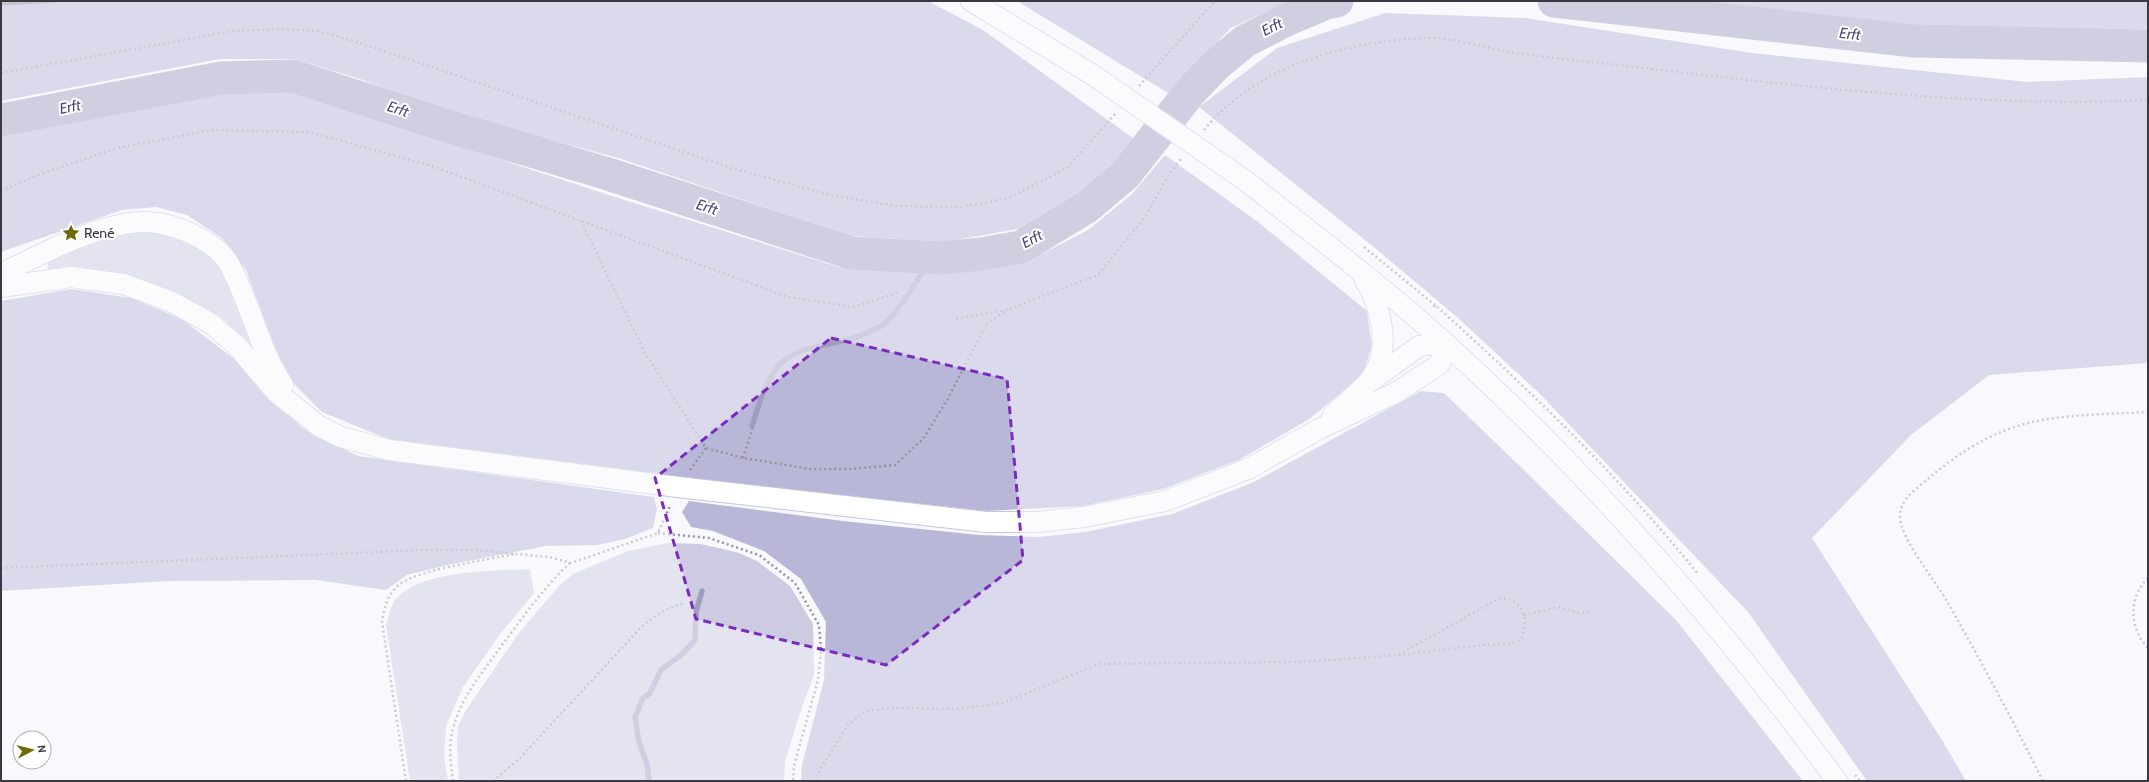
<svg xmlns="http://www.w3.org/2000/svg" width="2149" height="782" font-family="Cabin,sans-serif">
	<style>
		.green { fill: #cccbe1 }
		.forest { fill: #b8b7d8 }
		.lines { fill: none; stroke-linecap: round; stroke-linejoin: round }
		.stream { stroke: #9f9ebe; stroke-width: 5.5 }
		.river { stroke: #9f9ebe; stroke-width: 33 }
		.secondary-casing { stroke: #c6c6df; stroke-width: 22 }
		.path { stroke: #95949c; stroke-width: 2.5; stroke-dasharray: 2 3; stroke-linecap: butt }
		.secondary { stroke: #fff; stroke-width: 20 }
		.rail { stroke: #85858d; stroke-width: 3 }
		.secondary-bridge-casing { stroke: #c6c6df; stroke-width: 22; stroke-linecap: butt }
		.secondary-bridge { stroke: #fff; stroke-width: 20 }
		.marked { fill: none; stroke: #7b2cbf; stroke-width: 3; stroke-dasharray: 8 5; stroke-linejoin: round }
		.labels { text-anchor: middle; stroke-width: 4; stroke-linejoin: round; paint-order: stroke }
		.poi-label { font-size: 14px; fill: #3a3943; stroke: #fff; text-anchor: start }
		.water-label { font-size: 15px; font-style: italic; fill: #4c4978; stroke: #fff }
	</style>
	<rect width="100%" height="100%" fill="#f8f8fd"/>
	<g class="green">
		<path d="M140 229 167 231 212 256 227 275 254 351 221 317 154 284 111 273 48 271 47 257 113 234Z"/>
		<path d="M668 543 700 544 719 548 739 553 757 561 790 586 813 624 814 675 803 704 785 761 784 781H459L457 742 458 726 466 710 519 633 559 586 573 574 628 551Z"/>
		<path d="M530 569 534 593 501 633 463 687 446 726 444 757 448 781H410L386 625C389 615 391 604 398 597 424 570 494 571 530 569Z"/>
	</g>
	<g class="forest">
		<path d="M1 1H928L983 30 1137 141 1085 190 1024 228 944 242 850 236 618 158 446 112 360 79 294 59H220L1 101Z"/>
		<path d="M1017 1H1289L1231 28 1168 93Z"/>
		<path d="M1674 1H2148V29L1918 28Z"/>
		<path d="M1385 13 1525 18 1752 53 2028 82 2148 77V363L1989 375 1911 435 1812 538 1942 740 1966 781H1867L1748 612 1538 392 1458 318 1375 248 1199 107 1277 48Z"/>
		<path d="M226 91H292L612 196 839 267 931 272 1028 261 1088 230 1132 194 1165 155 1258 222 1367 311 1372 346 1363 374 1311 418 1239 460 1163 489 1083 506 986 511 679 477 388 439 322 412 293 383 275 348 246 270 222 238 187 215 156 207 122 210 1 252V137Z"/>
		<path d="M71 289 132 298 183 320 233 358 302 428 358 456 654 497 657 509 653 528 625 539 597 545 546 546 452 564 407 575 386 590 316 580 168 581 1 591V301Z"/>
		<path d="M1421 391 1444 393 1528 474 1676 620 1803 781H801L802 765 824 680 826 622 801 579 764 551 713 531 691 527 682 512 689 501 843 521 979 535 1039 537 1085 532 1172 514 1254 482Z"/>
	</g>
	<g class="lines">
		<g class="stream">
			<path d="M752 426C758 407 763 388 774 372 791 345 826 347 853 338 862 336 873 330 881 326 897 316 921 274 932 257"/>
			<path d="M649 781 647 764 639 742 635 717 643 698 650 693 661 670 681 655 695 640 696 612 702 591"/>
		</g>
		<g class="river">
			<path d="M1554 1 1914 41 2148 46"/>
			<path d="M1 120 221 78 293 76 441 124 608 174 851 253 942 258 981 254 1021 247 1087 207 1125 175 1190 92 1216 65 1245 41 1286 20 1326 3 1337 1"/>
		</g>
		<g class="secondary-casing">
			<g id="secondary">
				<path d="M971 1 1093 75"/>
				<path d="M1246 181C1313 234 1381 285 1444 342 1590 474 1720 623 1837 781"/>
				<path d="M1 274C40 254 105 220 148 222 164 223 178 227 192 234 205 240 222 251 229 264 251 303 258 348 283 385"/>
				<path d="M1364 278C1382 309 1393 351 1369 381"/>
				<path d="M1 287 71 277 124 284 172 302 210 323 237 346 276 392 319 426 341 437 389 450 678 487 986 522H1037L1084 517 1165 501 1248 469 1317 430 1397 392 1440 364 1445 343"/>
				<path d="M1332 416 1367 384 1419 346 1445 343"/>
			</g>
		</g>
		<g class="path">
			<path d="M1963 1H2047"/>
			<path d="M1 73 233 31 280 29 319 31 369 46 728 167 830 195 896 206 961 207 1009 198 1067 168 1115 114"/>
			<path d="M1139 86 1215 1"/>
			<path d="M1204 130C1257 65 1347 41 1428 38 1448 37 1484 47 1505 51 1545 58 1586 61 1626 66 1799 86 1974 108 2148 100"/>
			<path d="M1 191 38 175 118 148 211 130 309 132 432 166 788 297 854 307 900 292"/>
			<path d="M581 221 645 353 706 448 743 458 811 469H851L895 465 923 439 947 400 986 325 1004 312"/>
			<path d="M1364 247 1435 305"/>
			<path d="M1434 307 1435 305C1529 389 1619 476 1698 574"/>
			<path d="M956 319 1006 310 1098 275 1145 217 1169 174 1181 159"/>
			<path d="M743 458 753 427"/>
			<path d="M690 470 706 448"/>
			<path d="M658 533 709 538 759 555 795 583 819 625 821 651 818 680 794 766 793 781"/>
			<path d="M1 568 425 550H478L516 554 549 557 571 563 658 533 670 506"/>
			<path d="M2148 578C2128 598 2129 628 2148 648"/>
			<path d="M1524 615 1558 607 1579 613 1589 612"/>
			<path d="M1855 775 1860 781"/>
			<path d="M406 781 382 622C384 607 388 593 400 584 421 569 486 560 514 554"/>
			<path d="M453 781C451 764 448 746 453 729 461 697 483 672 502 645 523 617 544 587 570 563"/>
			<path d="M493 781 520 758 644 624 665 610 684 603"/>
			<path d="M813 781 847 726 865 711 891 708 956 709 1002 703 1099 664 1301 662 1398 655 1483 645 1507 644 1521 640C1529 620 1525 599 1500 598L1398 655"/>
			<path d="M2043 781C2013 721 1981 661 1948 603 1936 581 1900 539 1900 516 1900 499 1917 488 1928 479 1959 452 1996 429 2037 421 2073 414 2111 414 2148 412"/>
		</g>
		<use href="#secondary" class="secondary"/>
		<path class="rail" d="M1 4 56 1"/>
		<g class="secondary-bridge-casing">
			<path id="secondary-bridge" d="M1093 75 1246 181"/>
		</g>
		<use href="#secondary-bridge" class="secondary-bridge"/>
	</g>
	<path d="M0 0H2149V782H0ZM831 338 1007 379 1023 560 886 665 696 619 655 478Z" fill="#f8f8fd" fill-opacity=".55" fill-rule="evenodd"/>
	<path class="marked" d="M831 338 1007 379 1023 560 886 665 696 619 655 478Z"/>
	<defs>
		<g id="sight-bare" transform="scale(1.38)"><path d="M0-6L1.8-2.2L6-1.7L2.9 1.2L3.7 5.4L0 3.3L-3.7 5.4L-2.9 1.2L-6-1.7L-1.8-2.2Z" fill="#6f6a03" stroke="#fff" stroke-width="2.5" paint-order="stroke"/></g>
	</defs>
	<g fill-rule="evenodd">
		<use href="#sight-bare" x="71" y="233"/>
	</g>
	<g class="labels">
		<g class="poi-label">
			<text x="84" y="238">René</text>
		</g>
		<g class="water-label">
			<text transform="translate(1272 27) rotate(-27)" y="5">Erft</text>
			<text transform="translate(1850 34) rotate(6)" y="5">Erft</text>
			<text transform="translate(70 107) rotate(-11)" y="5">Erft</text>
			<text transform="translate(398 109) rotate(18)" y="5">Erft</text>
			<text transform="translate(707 207) rotate(18)" y="5">Erft</text>
			<text transform="translate(1032 239) rotate(-28)" y="5">Erft</text>
		</g>
	</g>
	<rect width="2149" height="782" fill="none" stroke="#3a3943" stroke-width="4"/>
	<g transform="translate(32 750) rotate(83)"><circle r="19" fill="#ffffff" stroke="#b0b0b4"/>
	<path d="M0-3L7 15L0 10L-7 15Z" fill="#6f6a03"/>
	<text y="-6" font-size="11" font-weight="bold" text-anchor="middle" fill="#3a3943">N</text>
	</g>
</svg>
